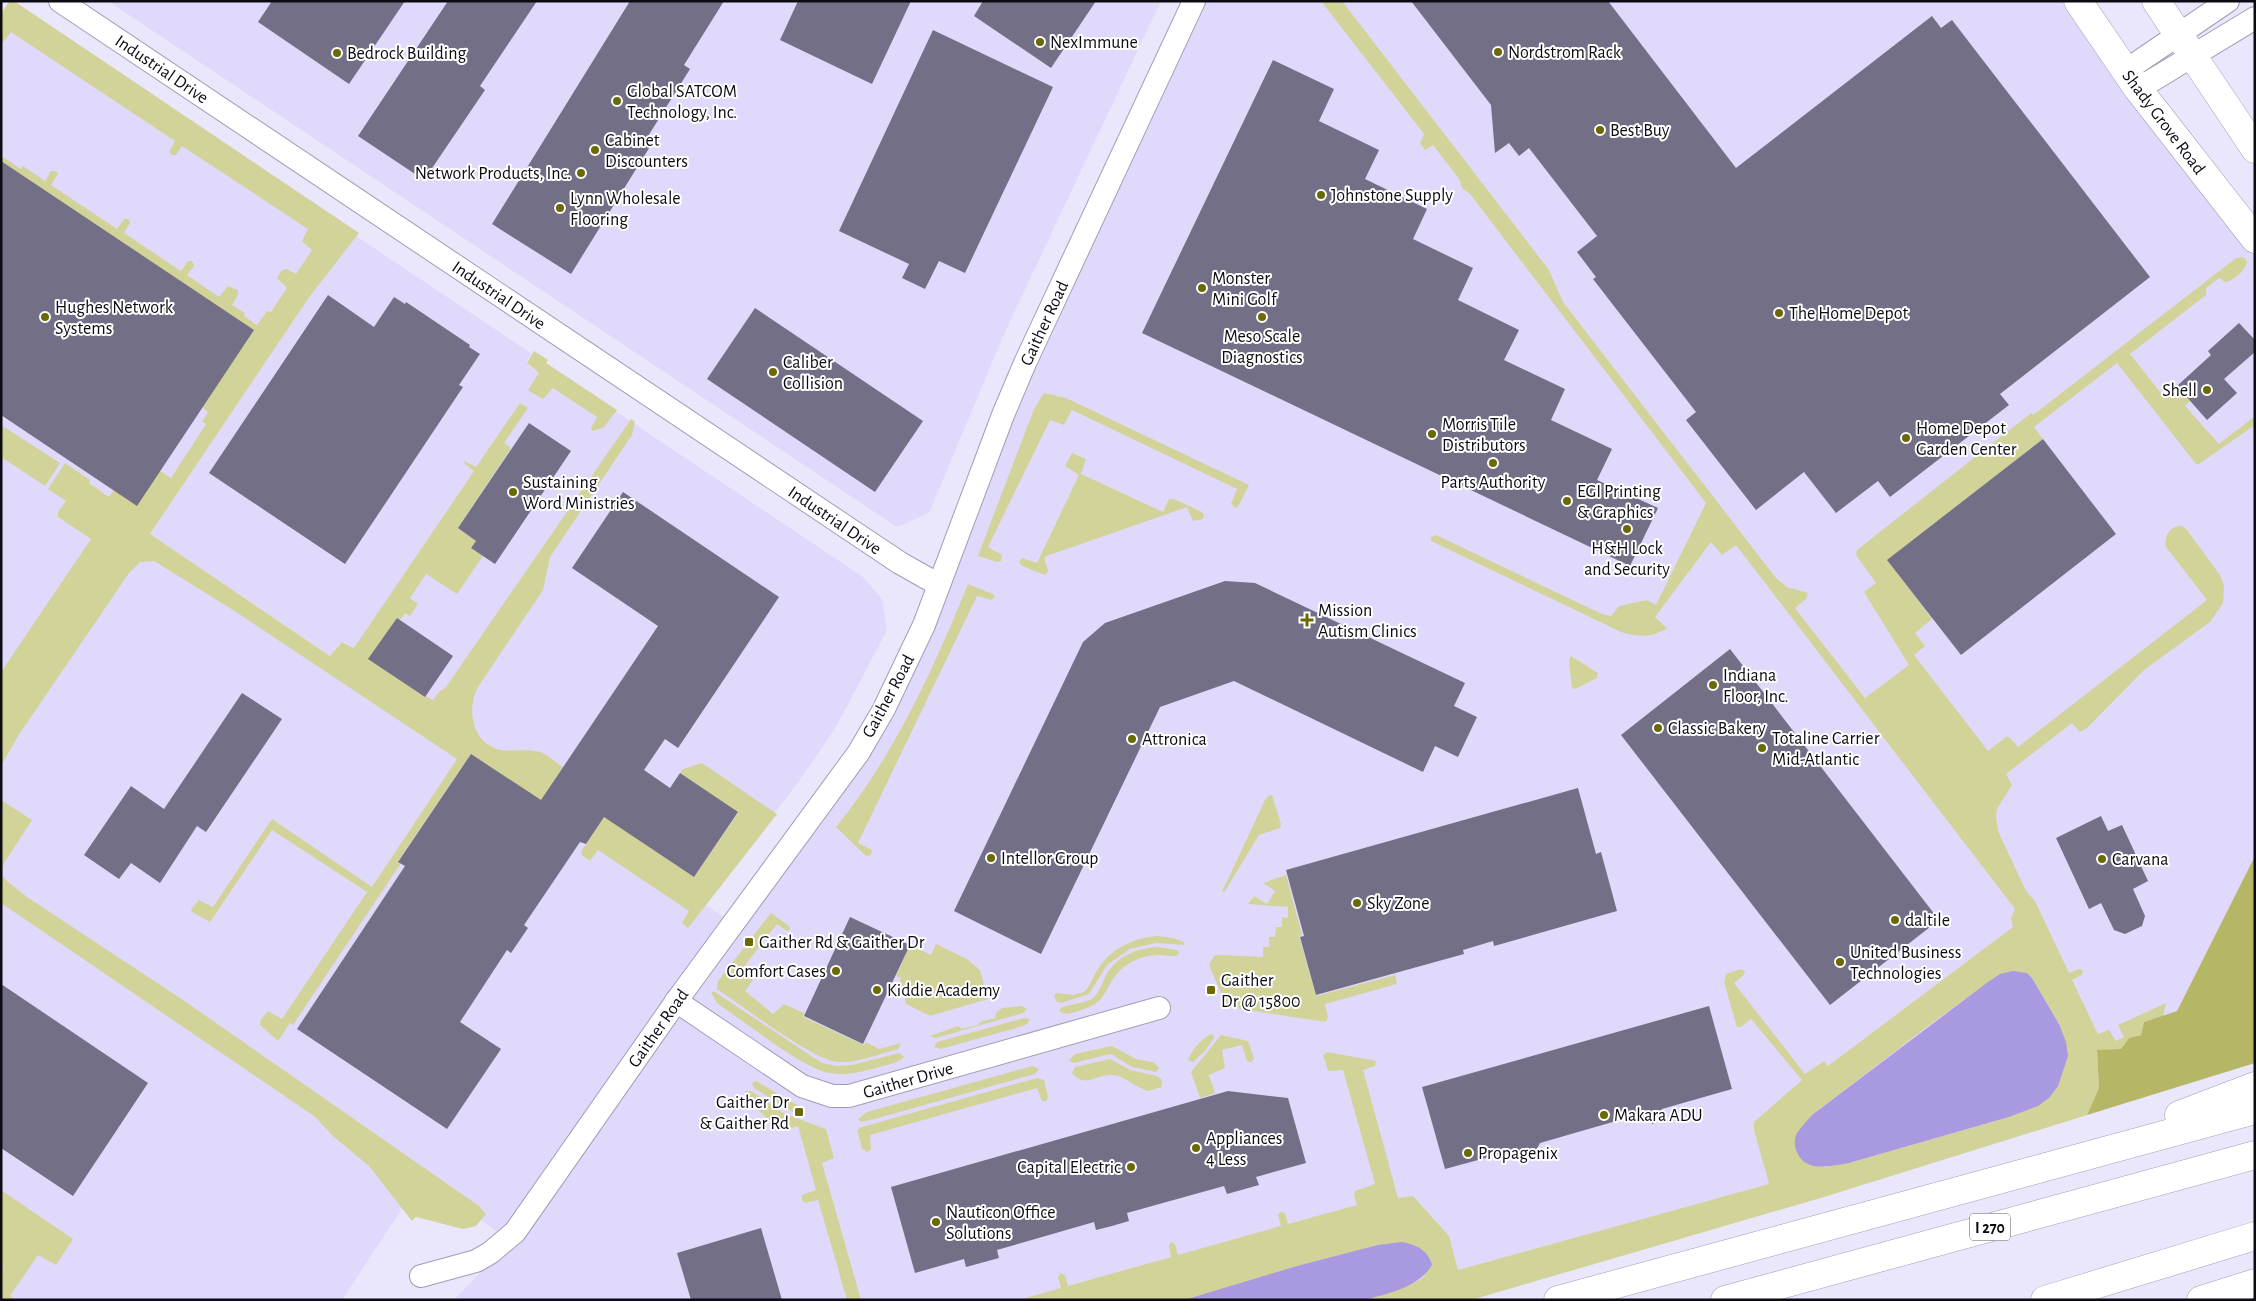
<svg xmlns="http://www.w3.org/2000/svg" width="2256" height="1301" font-family="'Alegreya Sans',sans-serif">
	<style>
		.built { fill: #e0d9fc }
		.green { fill: #d2d399; fill-rule: evenodd }
		.forest { fill: #b5b666 }
		.water { fill: #a999e0 }
		.building { fill: #736f87 }
		.lines { fill: none; stroke-linecap: round; stroke-linejoin: round }
		.minor-casing { stroke: #a29db7; stroke-width: 24 }
		.major-casing { stroke: #a29db7; stroke-width: 29 }
		.highway-casing { stroke: #a29db7; stroke-width: 29 }
		.minor { stroke: #fff; stroke-width: 22 }
		.major { stroke: #fff; stroke-width: 28 }
		.highway { stroke: #fff; stroke-width: 28 }
		.poi-dot { fill: #6a6904; stroke: #fff; stroke-width: 2 }
		.labels { text-anchor: middle; stroke-width: 4; stroke-linejoin: round; paint-order: stroke }
		.shield { fill: #fff; stroke: #55545a; stroke-width: 1 }
		.shield-label { font-size: 16px; font-weight: bold; fill: #0c0a13 }
		.poi-label { font-size: 18px; fill: #0c0a13; stroke: #fff; text-anchor: start }
		.street-label { font-size: 18px; fill: #0c0a13; stroke: #fff }
	</style>
	<rect width="100%" height="100%" fill="#eae6fc"/>
	<g class="built">
		<path d="M108 1H1161L1004 334 929 513 897 527Z"/>
		<path d="M1198 1H2075L2255 241V856L2177 1011 2144 1022 2121 1043 2098 1048 2035 925 1790 1201 1453 1300H454L510 1241 422 1178 342 1300H1L13 1261 1 1253V10L339 235 137 535 339 670 354 648 344 642 339 644 331 656 150 534 310 296 356 236 532 354 527 361 529 366 539 373 545 364 863 577 882 599 887 630 836 727 800 780 704 904 737 926 862 755 1000 434Z"/>
	</g>
	<g class="green">
		<path d="M10 1H14L359 233 310 296 150 534 330 656 342 642 354 648 474 471 465 464 464 461 476 467 520 403 528 408 504 443 511 448 458 528 476 541 471 548 483 556 457 594 426 574 410 598 418 604 410 616 405 613 400 620 397 618 369 659 425 697 426 696 433 700 439 692 446 687 631 419 635 422 632 435 550 557 543 590 478 687C466 709 472 744 501 750 513 752 528 748 540 752 548 755 556 763 563 767L553 782 694 877 738 813 680 773 683 769 702 763 777 814 688 928 682 923 689 911 598 850 590 861 582 855 581 852 592 835 471 754 398 861 401 863 293 1025 290 1023 278 1041 260 1025 261 1019 268 1011 282 1019 367 892 272 830 210 922 192 912 191 909 199 900 213 907 272 819 372 887 457 759 233 610 154 561 140 562 129 573 18 736 1 766V672L91 539 58 517V512L66 501 48 489 65 463 90 480 89 483 109 497 114 490 160 471 171 478 206 424 202 422 208 412 202 407 1 161V156L21 169 23 166 45 181 51 171H56L58 174 51 185 117 229 124 219H129L130 223 124 233 181 271 188 261H192L194 266 187 275 219 297 228 286 238 290V295L232 305 245 313 244 316 257 325 267 311 271 312 287 288 277 278 282 270 287 269 296 274 312 250 302 241 308 229 182 146 176 155H172L169 152 175 141 11 32 1 45V13Z"/>
		<path d="M1321 1H1342L1549 270 1563 302 1776 578 1787 587 1808 593 1806 599 1795 608 1865 698 1909 665 1864 592 1876 583 1856 555 1857 550 2031 413 2033 415 2236 258 2243 257 2247 261C2246 270 2234 281 2225 282L2219 278 2206 288V295L2130 354 2164 397 2177 386 2190 401 2185 406 2219 444 2255 416V425L2199 464H2196L2117 363 2034 427 2043 439 1888 560 1932 619 1915 633 1925 646 1914 655 1988 751 2006 737H2009L2018 747 2207 600 2166 547C2163 536 2171 525 2182 526L2187 530 2220 575 2224 586 2223 603 2210 622 2144 670 2087 728 2080 732 2072 723 2006 774 2012 785 1997 809 1996 816 1998 831 2026 891 2035 901 2069 973 2079 969 2083 970 2082 975 2072 980 2098 1034 2109 1030 2116 1041 2124 1037 2118 1025 2166 1003 2163 1016 2144 1022 2141 1035 2129 1038 2121 1049 2097 1051 2099 1088 2087 1115 1824 1197 1471 1300H1363L1414 1283 1425 1276 1378 1245 1184 1300H1019L1061 1288 1058 1277 1061 1273 1065 1275 1068 1286 1171 1257 1169 1245 1171 1242 1175 1244 1178 1255 1281 1226 1278 1215 1280 1212 1285 1213 1288 1224 1357 1205 1354 1195 1355 1191 1375 1184 1343 1070 1328 1071 1323 1055 1327 1052 1376 1061 1375 1066 1363 1070 1398 1198 1413 1196 1449 1236 1458 1270 1769 1184 1754 1130V1122L1802 1080 1751 1019 1741 1027H1737L1724 982 1726 974 1740 969 1745 971 1743 976 1734 983 1805 1074 1824 1061 1828 1066 2013 927 2011 918 2015 909 1736 545 1722 555 1711 542 1655 617 1667 628C1652 638 1637 637 1621 632L1431 541V537L1436 535 1602 614 1611 616 1619 606 1647 600 1656 605 1706 503 1470 194 1462 188 1459 179 1433 145 1425 150 1420 143 1424 134ZM2000 974 2032 978 2059 1024 2049 1098 2038 1105 2009 1117 1849 1163 1825 1167 1798 1132 1812 1115 1928 1026Z"/>
		<path d="M534 351 548 360 546 363 617 410 603 428 592 431 591 428 597 417 553 388 543 399 528 390 539 373 527 363Z"/>
		<path d="M1044 393 1066 398 1249 485 1239 505 1236 508 1231 504 1237 489 1072 410 1064 425 1050 420 988 547 1002 555 1001 561 997 562 978 556 1034 409Z"/>
		<path d="M1 425 60 463 45 486 1 457Z"/>
		<path d="M1072 453 1086 459 1081 474 1163 512 1169 499H1174L1202 512 1204 515 1203 519 1193 521 1187 507 1044 557 1048 571 1045 575 1022 566 1019 562 1022 558 1037 563 1079 475 1065 466Z"/>
		<path d="M968 584 993 594 995 597 991 600 977 596 858 843 872 850 871 855 866 856 836 827C895 754 933 670 968 584Z"/>
		<path d="M1571 656 1598 673 1597 678 1575 689 1572 688 1569 661Z"/>
		<path d="M1272 795 1281 824 1280 828 1259 835 1225 891 1222 892 1265 800 1268 796Z"/>
		<path d="M1 800 32 820 4 863 2 875 6 880 27 897 183 1000 479 1206 486 1214 476 1226 463 1229 416 1217 412 1221 369 1166 334 1137 314 1116 1 903Z"/>
		<path d="M1286 875 1302 935 1299 936 1316 996 1395 975 1397 984 1325 1004 1328 1017 1326 1022 1227 1007 1209 965 1214 956 1218 955 1263 957V947H1269V937H1275L1276 927H1282V917L1288 918V907L1248 904 1254 896 1267 904 1275 891 1263 883Z"/>
		<path d="M771 913 789 926 790 930 787 931 777 924 742 969 753 980 745 991 773 1014 784 1004 804 1013 803 1017 864 1045 866 1042 879 1049 901 1043 898 1049C879 1054 858 1063 838 1062 812 1060 743 1006 717 989L718 981Z"/>
		<path d="M1158 936 1173 938 1184 942 1185 945 1156 943 1130 949 1107 965 1089 994 1061 1003 1056 1001 1054 995 1057 993 1073 995 1084 992C1091 985 1093 976 1098 969 1110 949 1135 937 1158 936Z"/>
		<path d="M936 944 967 959 980 970 988 999 930 1016 906 1004 903 989 898 986 901 978 896 976 910 945 931 955Z"/>
		<path d="M1158 947 1177 950 1179 954C1172 958 1167 955 1160 955 1147 955 1134 959 1124 967 1101 986 1112 1002 1078 1011 1071 1013 1065 1016 1059 1011L1062 1007C1072 1004 1085 1003 1093 998 1099 993 1102 984 1105 977 1115 957 1136 948 1158 947Z"/>
		<path d="M711 992H715L822 1063 837 1066 852 1065 899 1053 904 1057C898 1064 885 1065 876 1068 860 1072 846 1076 830 1073 804 1069 752 1027 728 1011L717 1003Z"/>
		<path d="M1022 1006 1027 1009 1023 1013 936 1038 930 1036 958 1026 962 1029 978 1025 980 1022 995 1018 996 1013 1002 1008Z"/>
		<path d="M1024 1018 1030 1019 1027 1024 1023 1026 941 1049 934 1047 937 1042Z"/>
		<path d="M1213 1034 1214 1038 1205 1051 1193 1062 1188 1060C1191 1051 1203 1036 1213 1034Z"/>
		<path d="M1221 1035 1248 1041 1254 1059 1251 1062 1247 1061 1242 1045 1222 1050 1225 1068 1209 1075 1215 1093 1200 1098 1191 1072Z"/>
		<path d="M1112 1046 1136 1059 1153 1062 1159 1068 1156 1072 1132 1067 1111 1054 1074 1063 1069 1061 1075 1054Z"/>
		<path d="M1110 1059 1130 1070 1157 1076 1162 1080V1087L1148 1091C1136 1088 1124 1075 1112 1075 1097 1074 1084 1089 1072 1073L1075 1067Z"/>
		<path d="M1032 1066 1039 1069 1035 1074 871 1120 861 1122 858 1119 867 1112Z"/>
		<path d="M1037 1078 1044 1080 1048 1096 1047 1101H1042L1037 1088 870 1135 871 1149 868 1152 862 1149 857 1130 862 1127Z"/>
		<path d="M756 1081 799 1106 796 1114 754 1088 752 1083Z"/>
		<path d="M745 1091H751L785 1114 826 1129 834 1158 822 1163 861 1300H847L818 1200 805 1203 802 1200V1195L816 1190 798 1126 786 1130 780 1129 746 1100Z"/>
		<path d="M1 1190 73 1239 56 1265 38 1255 10 1296 15 1300H1V1272L3 1267 1 1265Z"/>
	</g>
	<path class="forest" d="M2255 856V1063L2087 1115 2099 1088 2097 1050 2121 1049 2129 1038 2141 1035 2144 1022 2177 1011Z"/>
	<g class="water">
		<path d="M2013 971 2027 973 2032 978 2059 1024 2066 1042 2068 1056 2058 1086 2049 1098 2038 1106 2009 1117 1849 1163C1831 1166 1805 1173 1797 1152 1794 1146 1794 1139 1797 1133 1801 1127 1807 1121 1812 1115L1988 982 2000 974Z"/>
		<path d="M1402 1242C1417 1245 1428 1250 1432 1265 1418 1288 1387 1294 1363 1300H1184L1297 1266 1378 1245Z"/>
	</g>
	<g class="building">
		<path d="M272 1H405L349 84 258 22Z"/>
		<path d="M448 1H537L480 86 485 90 424 180 358 136Z"/>
		<path d="M630 1H724L684 65 690 69 645 141 651 145 571 274 492 224Z"/>
		<path d="M798 1H911L872 84 780 40Z"/>
		<path d="M983 1H1096L1051 68 974 16Z"/>
		<path d="M1411 1H1608L1736 168 1932 16 1941 28 1952 20 2150 277 2000 394 2009 405 1890 497 1878 481 1836 513 1804 472 1756 510 1686 420 1696 412 1593 279 1596 277 1577 252 1597 236 1529 148 1519 156 1509 143 1495 153 1491 105Z"/>
		<path d="M933 30 1053 87 965 273 939 261 925 289 902 278 909 264 839 231Z"/>
		<path d="M1273 60 1334 89 1319 121 1379 150 1365 179 1427 209 1413 239 1473 268 1458 300 1519 330 1504 360 1565 389 1551 420 1612 449 1597 480 1658 508 1630 566 1142 333Z"/>
		<path d="M1 161 254 330 137 506 1 415Z"/>
		<path d="M328 295 374 327 394 297 405 304 406 302 470 345 469 347 480 354 459 385 463 387 345 564 209 473Z"/>
		<path d="M755 308 923 421 875 492 707 379Z"/>
		<path d="M2239 323 2255 340V352L2224 379 2237 393 2207 420 2177 386 2211 355 2208 351Z"/>
		<path d="M529 423 571 451 495 564 471 548 476 541 458 528Z"/>
		<path d="M2043 439 2116 534 1961 655 1887 560Z"/>
		<path d="M623 492 779 597 678 748 665 739 644 770 670 788 680 773 738 812 694 877 604 817 586 844 580 842 524 925 528 928 511 953 507 950 460 1022 501 1049 447 1129 297 1029 405 866 398 862 471 754 541 800 658 626 572 568Z"/>
		<path d="M1225 581 1255 583 1465 683 1454 706 1477 717 1458 757 1435 746 1423 772 1234 681 1160 707 1041 954 954 911 1083 642 1105 623Z"/>
		<path d="M397 618 453 656 425 697 368 659Z"/>
		<path d="M1730 649 1939 920 1830 1005 1621 735Z"/>
		<path d="M242 693 282 719 206 832 197 826 160 883 131 863 119 879 84 855 131 786 164 809Z"/>
		<path d="M1578 788 1596 854 1601 852 1617 911 1494 946 1493 941 1463 950 1464 954 1316 995 1300 937 1304 936 1286 870Z"/>
		<path d="M2101 816 2108 831 2122 825 2148 881 2133 889 2145 916 2142 926 2125 934 2114 930 2101 903 2089 909 2056 838Z"/>
		<path d="M850 917 910 945 863 1044 804 1016Z"/>
		<path d="M1 984 148 1083 73 1196 1 1148Z"/>
		<path d="M1709 1006 1732 1089 1662 1109 1653 1124 1637 1115 1540 1143 1532 1158 1515 1150 1445 1169 1422 1087Z"/>
		<path d="M1228 1091 1288 1098 1306 1163 1256 1177 1259 1185 1227 1194 1224 1186 1127 1213 1129 1221 1112 1226 1096 1230 1094 1222 997 1250 999 1258 966 1267 964 1259 915 1273 891 1187Z"/>
		<path d="M761 1228 782 1300H691L677 1253Z"/>
	</g>
	<g class="lines">
		<g class="minor-casing">
			<g id="minor">
				<path d="M60 1 900 563 939 585"/>
				<path d="M2125 71 2228 1"/>
				<path d="M2138 89 2255 18"/>
				<path d="M676 1001 802 1086 832 1096H849L1159 1008"/>
				<path d="M421 1276 476 1261 490 1253 515 1232 680 996 859 752 884 709 924 625 1003 415 1025 363 1194 1"/>
			</g>
		</g>
		<g class="major-casing">
			<g id="major">
				<path d="M2078 1 2138 89 2255 239"/>
				<path d="M2156 1 2255 149"/>
			</g>
		</g>
		<g class="highway-casing">
			<g id="highway">
				<path d="M2179 1115 2255 1086"/>
				<path d="M1558 1300 2255 1110"/>
				<path d="M1725 1300 2255 1155"/>
				<path d="M2045 1300 2255 1236"/>
				<path d="M2201 1300 2255 1283"/>
			</g>
		</g>
		<use href="#minor" class="minor"/>
		<use href="#major" class="major"/>
		<use href="#highway" class="highway"/>
	</g>
	<g class="poi-dot">
		<circle cx="1040" cy="42" r="5"/>
		<circle cx="1498" cy="52" r="5"/>
		<circle cx="337" cy="53" r="5"/>
		<circle cx="617" cy="101" r="5"/>
		<circle cx="1600" cy="130" r="5"/>
		<circle cx="595" cy="150" r="5"/>
		<circle cx="581" cy="173" r="5"/>
		<circle cx="1321" cy="195" r="5"/>
		<circle cx="560" cy="208" r="5"/>
		<circle cx="1202" cy="288" r="5"/>
		<circle cx="1779" cy="313" r="5"/>
		<circle cx="45" cy="317" r="5"/>
		<circle cx="1262" cy="317" r="5"/>
		<circle cx="773" cy="372" r="5"/>
		<circle cx="2207" cy="390" r="5"/>
		<circle cx="1432" cy="434" r="5"/>
		<circle cx="1906" cy="438" r="5"/>
		<circle cx="1493" cy="463" r="5"/>
		<circle cx="513" cy="492" r="5"/>
		<circle cx="1567" cy="501" r="5"/>
		<circle cx="1627" cy="529" r="5"/>
		<path d="M1304.5 612.5h5v5h5v5h-5v5h-5v-5h-5v-5h5z"/>
		<circle cx="1713" cy="685" r="5"/>
		<circle cx="1658" cy="728" r="5"/>
		<circle cx="1132" cy="739" r="5"/>
		<circle cx="1762" cy="748" r="5"/>
		<circle cx="991" cy="858" r="5"/>
		<circle cx="2102" cy="859" r="5"/>
		<circle cx="1357" cy="903" r="5"/>
		<circle cx="1895" cy="920" r="5"/>
		<rect x="744" y="937" width="10" height="10" rx="2.5"/>
		<circle cx="1840" cy="962" r="5"/>
		<circle cx="836" cy="971" r="5"/>
		<circle cx="877" cy="990" r="5"/>
		<rect x="1206" y="985" width="10" height="10" rx="2.5"/>
		<rect x="794" y="1107" width="10" height="10" rx="2.5"/>
		<circle cx="1604" cy="1115" r="5"/>
		<circle cx="1196" cy="1148" r="5"/>
		<circle cx="1468" cy="1153" r="5"/>
		<circle cx="1131" cy="1167" r="5"/>
		<circle cx="936" cy="1222" r="5"/>
	</g>
	<g class="labels">
		<rect class="shield" x="1970" y="1213.5" width="40" height="27" rx="4"/>
		<g class="shield-label">
			<text x="1990" y="1233">I 270</text>
		</g>
		<g class="poi-label">
			<text x="1050" y="48">NexImmune</text>
			<text x="1508" y="58">Nordstrom Rack</text>
			<text x="347" y="59">Bedrock Building</text>
			<text x="627" y="97">Global SATCOM<tspan x="627" dy="21">Technology, Inc.</tspan></text>
			<text x="1610" y="136">Best Buy</text>
			<text x="605" y="146">Cabinet<tspan x="605" dy="21">Discounters</tspan></text>
			<text x="571" y="179" text-anchor="end">Network Products, Inc.</text>
			<text x="1331" y="201">Johnstone Supply</text>
			<text x="570" y="204">Lynn Wholesale<tspan x="570" dy="21">Flooring</tspan></text>
			<text x="1212" y="284">Monster<tspan x="1212" dy="21">Mini Golf</tspan></text>
			<text x="55" y="313">Hughes Network<tspan x="55" dy="21">Systems</tspan></text>
			<text x="1789" y="319">The Home Depot</text>
			<text x="1262" y="342" text-anchor="middle">Meso Scale<tspan x="1262" dy="21">Diagnostics</tspan></text>
			<text x="783" y="368">Caliber<tspan x="783" dy="21">Collision</tspan></text>
			<text x="2197" y="396" text-anchor="end">Shell</text>
			<text x="1442" y="430">Morris Tile<tspan x="1442" dy="21">Distributors</tspan></text>
			<text x="1916" y="434">Home Depot<tspan x="1916" dy="21">Garden Center</tspan></text>
			<text x="523" y="488">Sustaining<tspan x="523" dy="21">Word Ministries</tspan></text>
			<text x="1493" y="488" text-anchor="middle">Parts Authority</text>
			<text x="1577" y="497">EGI Printing<tspan x="1577" dy="21">&amp; Graphics</tspan></text>
			<text x="1627" y="554" text-anchor="middle">H&amp;H Lock<tspan x="1627" dy="21">and Security</tspan></text>
			<text x="1318" y="616">Mission<tspan x="1318" dy="21">Autism Clinics</tspan></text>
			<text x="1723" y="681">Indiana<tspan x="1723" dy="21">Floor, Inc.</tspan></text>
			<text x="1668" y="734">Classic Bakery</text>
			<text x="1772" y="744">Totaline Carrier<tspan x="1772" dy="21">Mid-Atlantic</tspan></text>
			<text x="1142" y="745">Attronica</text>
			<text x="1001" y="864">Intellor Group</text>
			<text x="2112" y="865">Carvana</text>
			<text x="1367" y="909">Sky Zone</text>
			<text x="1905" y="926">daltile</text>
			<text x="759" y="948">Gaither Rd &amp; Gaither Dr</text>
			<text x="1850" y="958">United Business<tspan x="1850" dy="21">Technologies</tspan></text>
			<text x="826" y="977" text-anchor="end">Comfort Cases</text>
			<text x="1221" y="986">Gaither<tspan x="1221" dy="21">Dr @ 15800</tspan></text>
			<text x="887" y="996">Kiddie Academy</text>
			<text x="789" y="1108" text-anchor="end">Gaither Dr<tspan x="789" dy="21">&amp; Gaither Rd</tspan></text>
			<text x="1614" y="1121">Makara ADU</text>
			<text x="1206" y="1144">Appliances<tspan x="1206" dy="21">4 Less</tspan></text>
			<text x="1478" y="1159">Propagenix</text>
			<text x="1121" y="1173" text-anchor="end">Capital Electric</text>
			<text x="946" y="1218">Nauticon Office<tspan x="946" dy="21">Solutions</tspan></text>
		</g>
		<g class="street-label">
			<text transform="translate(162 69) rotate(34)" y="6">Industrial Drive</text>
			<text transform="translate(2164 122) rotate(53)" y="6">Shady Grove Road</text>
			<text transform="translate(499 295) rotate(34)" y="6">Industrial Drive</text>
			<text transform="translate(1044 323) rotate(-65)" y="6">Gaither Road</text>
			<text transform="translate(835 520) rotate(34)" y="6">Industrial Drive</text>
			<text transform="translate(888 696) rotate(-62)" y="6">Gaither Road</text>
			<text transform="translate(658 1028) rotate(-55)" y="6">Gaither Road</text>
			<text transform="translate(908 1080) rotate(-16)" y="6">Gaither Drive</text>
		</g>
	</g>
	<rect width="2256" height="1301" fill="none" stroke="#0c0a13" stroke-width="5"/>
</svg>
